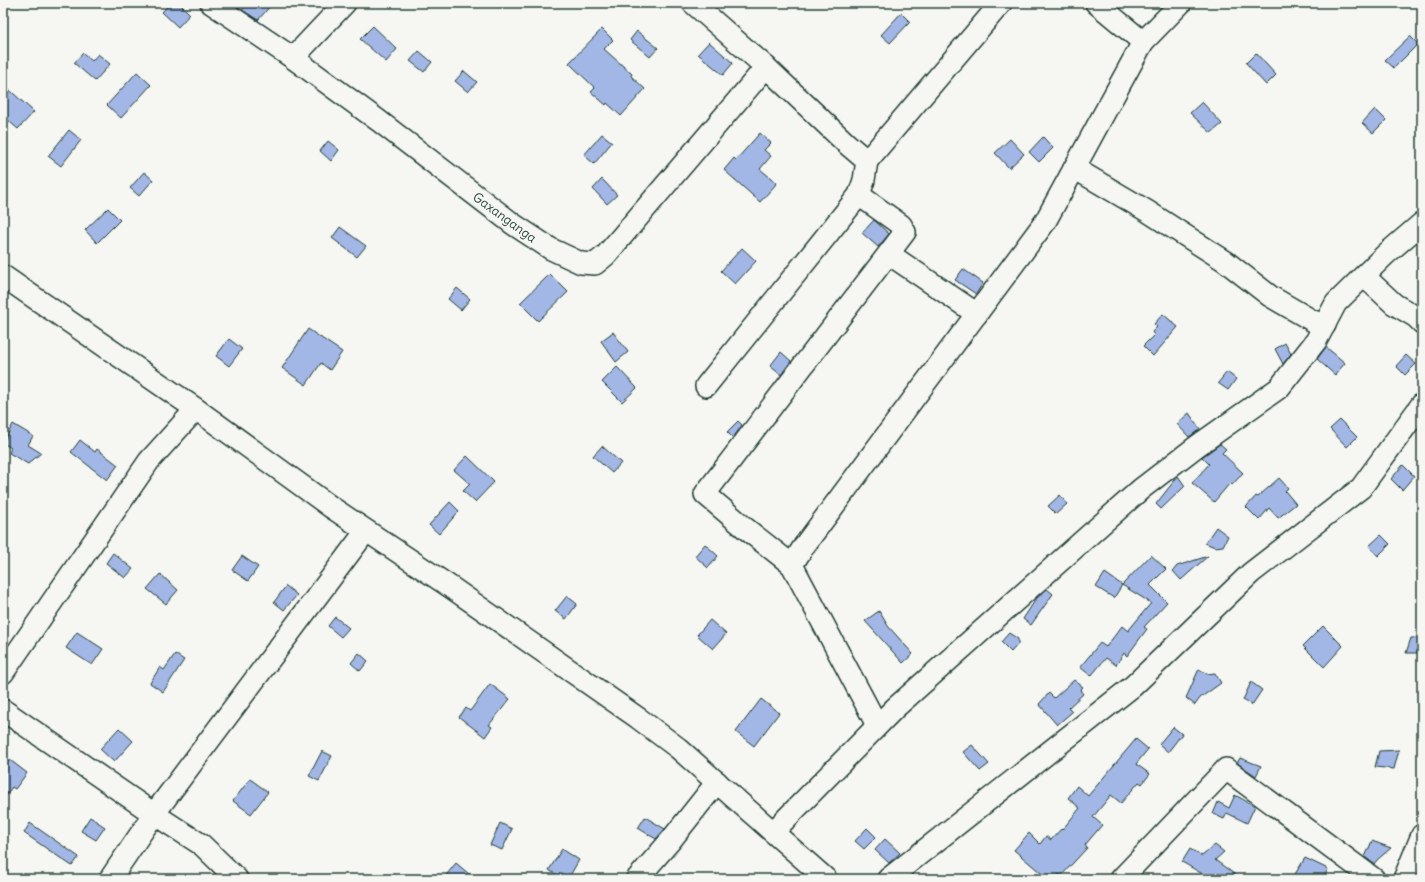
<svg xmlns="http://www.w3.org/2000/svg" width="1425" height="882" font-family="Delius,sans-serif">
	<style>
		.building { fill: #a2b7e5; stroke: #1f3d34 }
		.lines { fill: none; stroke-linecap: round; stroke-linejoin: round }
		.minor-casing { stroke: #1f3d34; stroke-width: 24 }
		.minor { stroke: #f6f6f2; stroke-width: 21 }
		.labels { text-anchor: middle; stroke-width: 4; stroke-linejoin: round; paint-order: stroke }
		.street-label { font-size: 13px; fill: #1f3d34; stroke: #f6f6f2 }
	</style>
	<rect width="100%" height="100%" fill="#f6f6f2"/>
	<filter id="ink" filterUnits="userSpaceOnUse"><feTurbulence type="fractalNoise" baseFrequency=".025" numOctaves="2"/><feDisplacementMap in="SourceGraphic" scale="8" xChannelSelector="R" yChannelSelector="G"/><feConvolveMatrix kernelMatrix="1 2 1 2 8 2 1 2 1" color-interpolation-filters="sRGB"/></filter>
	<g filter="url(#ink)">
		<g class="building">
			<path d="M171 3H179L190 14 178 27 162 12Z"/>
			<path d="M248 3H273L258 20 242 10Z"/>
			<path d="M901 13 910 22 890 43 881 35Z"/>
			<path d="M373 26 397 49 386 62 360 39Z"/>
			<path d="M602 29 613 40 604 49 632 74 631 76 645 89 621 116 607 103 606 105 591 92 595 88 569 63Z"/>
			<path d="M637 31 658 48 650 57 630 40Z"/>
			<path d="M1410 36 1418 44 1394 68 1385 60Z"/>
			<path d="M709 42 733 63 723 75 698 54Z"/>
			<path d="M419 51 432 62 424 72 410 61Z"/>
			<path d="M83 53 92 61 98 54 110 64 95 81 74 63Z"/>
			<path d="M1256 53 1276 75 1266 85 1246 63Z"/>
			<path d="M464 71 477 82 468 92 455 81Z"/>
			<path d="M137 72 151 85 121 118 107 105Z"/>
			<path d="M3 84 34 112 18 129 3 116Z"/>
			<path d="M1202 102 1222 124 1211 133 1190 113Z"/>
			<path d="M1375 109 1386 120 1373 133 1362 123Z"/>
			<path d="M69 130 81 140 61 166 48 156Z"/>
			<path d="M760 133 771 143 764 150 771 156 760 169 777 183 760 202 724 170 734 158 736 160Z"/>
			<path d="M602 134 612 142 594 164 584 155Z"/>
			<path d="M1043 137 1053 148 1039 162 1029 152Z"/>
			<path d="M1010 139 1024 154 1009 168 995 153Z"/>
			<path d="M328 141 339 150 331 161 320 151Z"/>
			<path d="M144 172 153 180 139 196 130 188Z"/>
			<path d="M602 179 617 195 607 204 593 189Z"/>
			<path d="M108 208 120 220 97 243 85 230Z"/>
			<path d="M874 220 889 234 878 247 862 233Z"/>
			<path d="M340 227 366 246 357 257 332 238Z"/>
			<path d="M742 248 756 261 735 284 721 271Z"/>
			<path d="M963 269 983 283 976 294 955 280Z"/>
			<path d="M550 274 568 292 538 321 520 303Z"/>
			<path d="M457 288 470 299 461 310 448 299Z"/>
			<path d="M1163 314 1178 327 1153 356 1143 346 1154 335 1152 332 1157 327 1154 324Z"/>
			<path d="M308 329 342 352 330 370 321 363 306 385 282 368Z"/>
			<path d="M613 332 628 352 616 362 601 341Z"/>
			<path d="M229 339 242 349 229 366 216 356Z"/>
			<path d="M1285 343 1291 354 1283 364 1275 349Z"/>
			<path d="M1326 347 1345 363 1335 375 1317 359Z"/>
			<path d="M781 352 791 361 781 375 770 366Z"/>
			<path d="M1406 355 1416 364 1405 375 1396 366Z"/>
			<path d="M617 367 637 388 622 402 602 382Z"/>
			<path d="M1227 372 1236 379 1228 390 1218 383Z"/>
			<path d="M1189 413 1200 429 1189 437 1177 424Z"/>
			<path d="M1340 420 1357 437 1347 447 1330 429Z"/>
			<path d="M738 421 742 425 733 438 727 432Z"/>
			<path d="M13 424 33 436 28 445 41 453 28 464 9 453 11 448 3 443Z"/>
			<path d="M80 440 95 452 97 449 118 465 107 480 71 452Z"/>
			<path d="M1220 444 1226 449 1222 453 1243 473 1232 485 1230 483 1214 502 1192 483 1209 464 1202 457Z"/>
			<path d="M602 446 621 463 612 473 593 456Z"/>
			<path d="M467 456 494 482 475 502 463 491 470 484 454 470Z"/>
			<path d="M1403 465 1414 476 1402 490 1391 479Z"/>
			<path d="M1178 476 1185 486 1161 509 1156 504Z"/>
			<path d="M1279 478 1288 488 1285 491 1296 504 1278 518 1269 508 1259 520 1246 507 1256 496 1258 497Z"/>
			<path d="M1060 495 1067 504 1056 514 1048 506Z"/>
			<path d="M450 502 459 511 439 534 429 525Z"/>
			<path d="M1216 527 1228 536 1223 546 1215 547 1205 543Z"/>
			<path d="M1381 535 1390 544 1378 556 1369 546Z"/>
			<path d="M705 544 718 556 708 568 695 556Z"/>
			<path d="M113 553 133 569 125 578 106 563Z"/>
			<path d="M1151 555 1166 569 1150 585 1167 602 1144 627 1147 629 1127 656 1124 653 1116 665 1106 658 1091 676 1080 667 1100 643 1106 647 1122 626 1128 631 1151 603 1122 585Z"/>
			<path d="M242 556 258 567 248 581 232 570Z"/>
			<path d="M1208 556 1181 580 1173 571 1177 566Z"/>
			<path d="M1105 573 1122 585 1114 598 1096 587Z"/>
			<path d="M160 574 178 590 166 604 147 589Z"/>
			<path d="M286 586 297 595 284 610 274 602Z"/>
			<path d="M1047 589 1053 594 1031 625 1023 619 1036 599Z"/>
			<path d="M567 596 577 604 566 619 555 611Z"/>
			<path d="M879 611 888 626 913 654 903 663 865 621Z"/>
			<path d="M335 617 349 628 341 637 328 626Z"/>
			<path d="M710 620 726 634 713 649 697 635Z"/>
			<path d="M1323 626 1343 646 1324 667 1303 646Z"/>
			<path d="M77 632 103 649 92 665 66 648Z"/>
			<path d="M1009 633 1018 639V644L1011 652 1001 642Z"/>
			<path d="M1411 638H1422L1419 653H1406Z"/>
			<path d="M359 653 368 661 360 671 351 663Z"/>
			<path d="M175 654 184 660 163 692 150 683 160 667 164 670Z"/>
			<path d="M1199 669 1207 674 1215 673 1221 683 1200 698 1195 705 1186 698Z"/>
			<path d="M1074 680 1083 687 1080 690 1083 694 1068 708 1072 712 1057 725 1039 704 1049 693 1054 698Z"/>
			<path d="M1251 682 1262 690 1252 705 1243 700Z"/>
			<path d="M490 684 510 699 489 725 492 727 485 737 459 717 466 708 470 711Z"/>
			<path d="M761 699 779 713 754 746 736 732Z"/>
			<path d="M1173 727 1182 734 1168 752 1159 744Z"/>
			<path d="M119 728 133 741 114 762 100 749Z"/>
			<path d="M1136 739 1148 749 1136 764 1150 774 1142 784 1139 782 1121 803 1111 795 1093 817 1102 825 1085 845 1087 848 1061 876 1059 874 1054 879H1048L1014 850 1029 833 1040 844 1046 836 1051 840 1061 829 1062 830 1080 808 1068 798 1077 786 1088 796Z"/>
			<path d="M972 745 989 764 980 771 963 752Z"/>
			<path d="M1399 750 1394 769 1375 767 1379 751Z"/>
			<path d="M322 751 332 756 319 781 309 776Z"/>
			<path d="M1240 758 1261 766 1256 776 1237 763Z"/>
			<path d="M10 760 27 773 15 789 12 787 3 800V769Z"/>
			<path d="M250 779 268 792 251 814 233 801Z"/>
			<path d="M1235 795 1255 806 1247 823 1227 813 1224 819 1213 814 1218 802 1229 808Z"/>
			<path d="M90 817 105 827 96 840 81 831Z"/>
			<path d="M645 817 665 829 656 839 638 828Z"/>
			<path d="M30 823 79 857 72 866 24 833Z"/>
			<path d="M500 823 512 829 502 850 490 845Z"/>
			<path d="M867 828 876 837 864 849 855 841Z"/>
			<path d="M885 839 900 853 889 863 875 850Z"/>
			<path d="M1372 841 1391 848 1377 860 1374 864 1365 857Z"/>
			<path d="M1215 845 1224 852 1215 860 1241 879H1211L1182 862 1190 849 1202 856Z"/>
			<path d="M562 849 579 860 568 879H563L549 870Z"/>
			<path d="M1305 858 1328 869 1323 879H1292Z"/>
			<path d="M456 863 475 879H443Z"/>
		</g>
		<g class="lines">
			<g class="minor-casing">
				<g id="minor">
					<path d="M211 3 293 58 379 121 513 224 551 249 581 263 595 264 606 255 766 67"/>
					<path d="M693 3 766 67 847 144 867 161 864 180 859 195 706 386"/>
					<path d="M1096 3 1143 42 1181 3"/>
					<path d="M293 58 345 3"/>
					<path d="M867 161 1001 3"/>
					<path d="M1074 168 1147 211 1225 261 1270 296 1313 321 1325 325"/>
					<path d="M889 254 977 314"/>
					<path d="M3 276 196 409 331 507 452 588 638 718 678 748 826 879"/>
					<path d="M1364 276 1394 304 1416 317 1422 323"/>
					<path d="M792 565 745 528 705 494 905 232 901 225 859 195"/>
					<path d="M3 673 149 461 196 409"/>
					<path d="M3 710 154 814 202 845 237 879"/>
					<path d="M877 725 792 565 804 546 1045 222 1143 42"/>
					<path d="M773 832 895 708 1141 489 1197 446 1279 388 1316 341 1336 303 1386 254 1422 223"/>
					<path d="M110 879 154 814 366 531"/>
					<path d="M637 879 671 840 717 782"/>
					<path d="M888 879 1133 686 1251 573 1361 488 1422 404"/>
					<path d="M1121 879 1226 769 1374 879"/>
					<path d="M1404 879 1422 835"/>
				</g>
			</g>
			<use href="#minor" class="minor"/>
		</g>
	</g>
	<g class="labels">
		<g class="street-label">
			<text transform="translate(505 217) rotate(36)" y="5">Gaxanganga</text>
		</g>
	</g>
	<rect width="1425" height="882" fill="none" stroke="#f6f6f2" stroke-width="16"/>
	<rect x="8" y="8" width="1409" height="866" fill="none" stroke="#1f3d34" stroke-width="1.5" filter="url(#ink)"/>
</svg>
